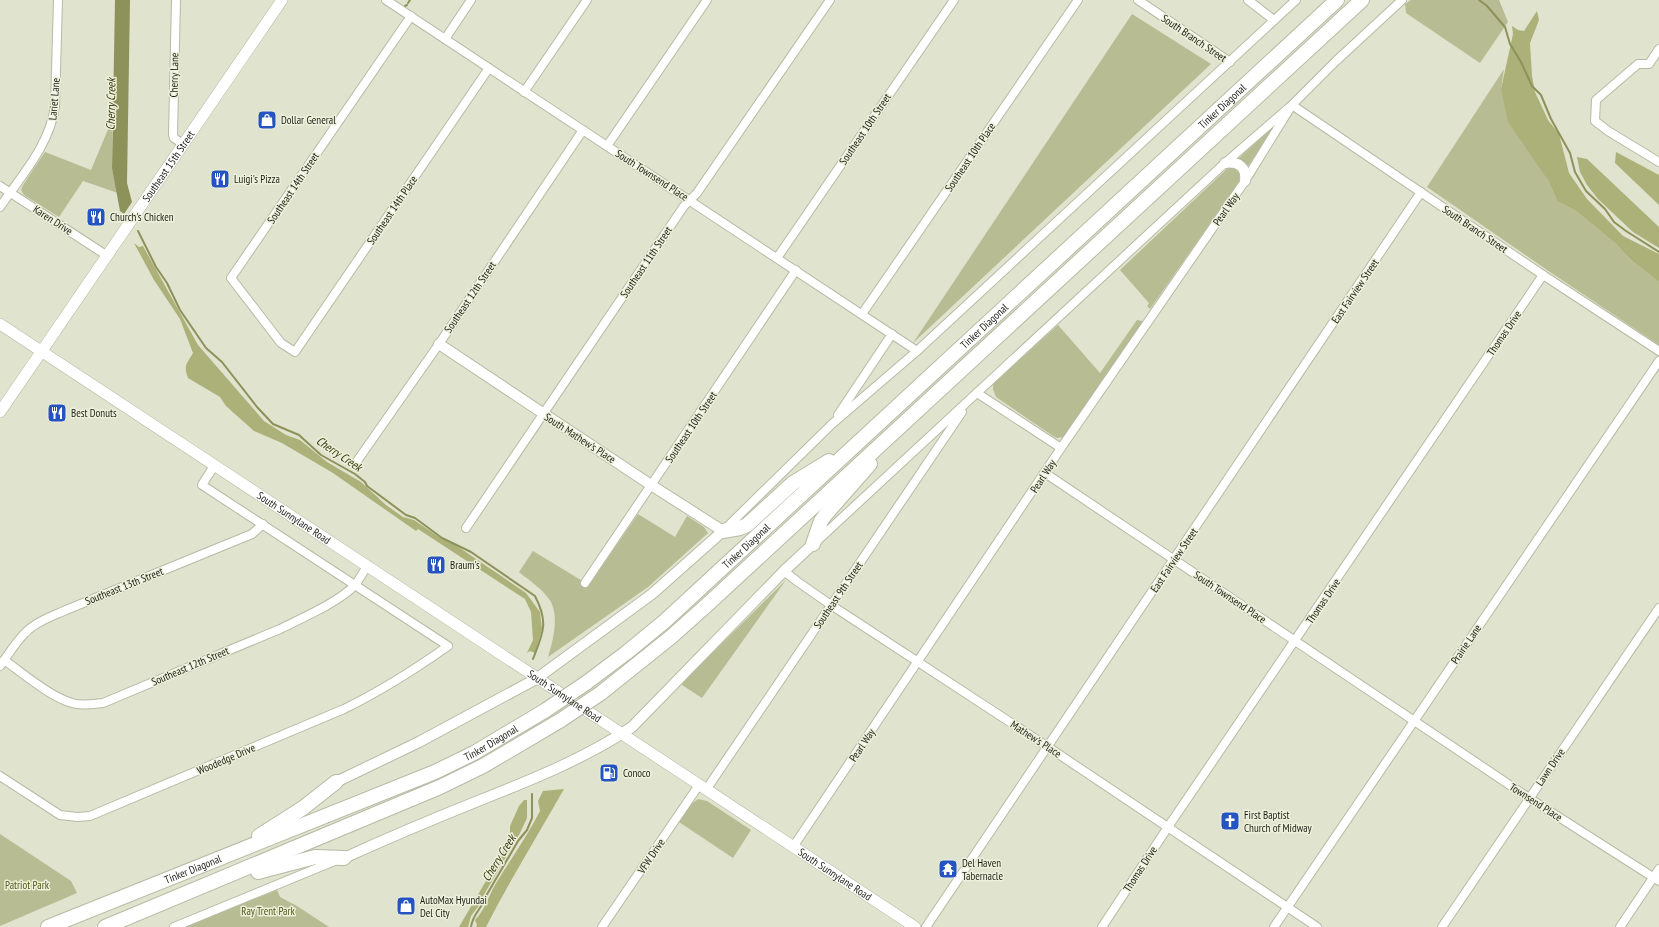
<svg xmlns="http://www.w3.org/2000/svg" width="1659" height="927" font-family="'PT Sans Narrow',sans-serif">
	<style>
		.green { fill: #b7bc93 }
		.forest { fill: #abb178 }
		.water { fill: #8c925a }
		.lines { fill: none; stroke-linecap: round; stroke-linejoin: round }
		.stream { stroke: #8c925a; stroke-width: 2 }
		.minor-casing { stroke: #b7baa4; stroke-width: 10 }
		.tertiary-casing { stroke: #b7baa4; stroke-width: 12 }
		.secondary-casing { stroke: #b7baa4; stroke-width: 12 }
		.motorway-casing { stroke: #b7baa4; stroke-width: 16 }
		.minor { stroke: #fff; stroke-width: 8 }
		.tertiary { stroke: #fff; stroke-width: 10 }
		.secondary { stroke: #fff; stroke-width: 11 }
		.motorway { stroke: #fff; stroke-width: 14 }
		.motorway-bridge-casing { stroke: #b7baa4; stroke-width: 16; stroke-linecap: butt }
		.motorway-bridge { stroke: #fff; stroke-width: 14 }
		.labels { text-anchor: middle; stroke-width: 3; stroke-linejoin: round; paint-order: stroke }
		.street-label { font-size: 11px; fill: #1e1f17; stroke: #edf0da }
		.poi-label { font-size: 11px; fill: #1e1f17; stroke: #edf0da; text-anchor: start }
		.park-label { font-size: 11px; fill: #555a19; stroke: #edf0da }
		.water-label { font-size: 12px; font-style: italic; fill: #35380b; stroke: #edf0da }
	</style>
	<rect width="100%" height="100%" fill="#e0e3cd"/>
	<g class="green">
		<path d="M1411 0H1499L1508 22 1480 63 1406 13 1405 4Z"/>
		<path d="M1132 14 1211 64 913 343Z"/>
		<path d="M1504 69 1501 89 1548 180 1557 201 1576 211 1616 244 1630 259 1659 282V345L1547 270 1427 187Z"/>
		<path d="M112 120V168L118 193 83 181 59 217 24 195 21 190 23 185 45 152 91 170Z"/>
		<path d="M1276 124 1248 166 1238 159Z"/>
		<path d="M1229 167H1234L1240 172 1239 182 1150 309 1147 306 1149 303 1120 270Z"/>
		<path d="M1137 320 1142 321V324L1065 437 1057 438 1053 436 996 397 993 389V384L1058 325 1100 373Z"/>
		<path d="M638 514 675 537 687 516 704 527 708 533 648 587 548 657C553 641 559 619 551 602 544 590 530 581 519 572L533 551 589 585Z"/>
		<path d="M786 580 702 698 682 685 683 682Z"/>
		<path d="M698 799 707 801 751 830 733 858 679 822 690 805Z"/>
		<path d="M0 834 71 881 77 893 0 926Z"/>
		<path d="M277 890 280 897 297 906 329 927H185Z"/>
	</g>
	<g class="forest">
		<path d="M1537 11 1539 20 1530 43 1532 76 1535 92 1548 120 1559 134 1569 173 1587 199 1623 236 1659 254V282L1630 259 1616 244 1576 211 1557 201 1548 180 1508 122 1501 89 1513 34 1512 26 1518 30 1524 31Z"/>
		<path d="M1616 152 1659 175V205L1615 163Z"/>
		<path d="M1577 157 1587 159 1659 227V248L1633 232 1598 199 1587 185 1580 172Z"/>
		<path d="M134 243 139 247 143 246 198 345 264 421 286 435 300 440 327 462 361 482 386 505 403 517 414 520 442 539 457 546 526 593 540 612 542 629 535 653 530 651 527 653 533 640 531 612 525 599 418 529 416 531 333 473 282 443 254 431 226 406 220 397 188 378C183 365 187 364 193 353L180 319 154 280Z"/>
		<path d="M564 789C538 835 510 880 486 927H476L477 925 475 920C485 910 488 897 495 885 510 860 527 837 540 811L538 801 543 791Z"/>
		<path d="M524 800H527V818L520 833 482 898 480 904 471 916 468 927H459L510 840V826L519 806Z"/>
	</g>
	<path class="water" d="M115 0H130L127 183 132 202 124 214 120 211 112 168Z"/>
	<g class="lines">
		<g class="stream">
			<path d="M1479 0 1487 6 1505 27 1510 44 1521 62 1532 86 1541 95 1551 119 1570 153 1575 172 1586 191 1605 209 1614 222 1626 231 1659 252"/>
			<path d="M408 3 410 0"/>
			<path d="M405 6 407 5"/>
			<path d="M138 231 156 267 167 283 180 310 206 348 222 362 257 407 273 424 299 435 321 455 355 474 365 482 367 486 406 515 415 518 442 538 471 552 535 596C549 623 543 633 533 659"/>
			<path d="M471 927C473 913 482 909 486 896L518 841 527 830 532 818V794"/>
		</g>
		<g class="minor-casing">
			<g id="minor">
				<path d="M176 0 173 135 174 138 183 144"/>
				<path d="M386 0 917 351"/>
				<path d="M1138 0 1230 62"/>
				<path d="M1248 0 1274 20"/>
				<path d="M411 16 231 278 281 343 295 352 489 68"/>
				<path d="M445 39 471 0"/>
				<path d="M1659 49 1649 64H1638L1596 100 1595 121 1608 131 1659 162"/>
				<path d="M524 92 587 0"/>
				<path d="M607 146 707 0"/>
				<path d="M0 186 106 255"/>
				<path d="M0 207C21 176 50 145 55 106L58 0"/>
				<path d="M777 258 954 0"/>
				<path d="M862 314 1078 0"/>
				<path d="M977 393 1061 448"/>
				<path d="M838 415 892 334"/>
				<path d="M355 464 439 344 583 130"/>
				<path d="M1045 473 1529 798 1659 881"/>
				<path d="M466 528 684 206 697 193 830 0"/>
				<path d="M725 529 832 424 917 351 1296 0"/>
				<path d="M817 541 1225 163 1292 105 1336 61 1402 0"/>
				<path d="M784 571 798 582 831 605 1048 747 1317 927"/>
				<path d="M585 583 796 270"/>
				<path d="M4 660C24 674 49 696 72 703 82 706 93 704 103 703L280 629C302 618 339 602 355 585 359 580 363 572 367 567"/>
				<path d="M0 666C8 655 15 643 25 633 35 622 53 616 66 610L252 534 263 524"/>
				<path d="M0 776 60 815 77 817 90 816 344 709C381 691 414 670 448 646L202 485 214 466"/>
				<path d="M706 790 962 412"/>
				<path d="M793 847 1061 448 1245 181 1292 105 1543 275 1659 351"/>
				<path d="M174 927 337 860"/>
				<path d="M602 927 699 785"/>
				<path d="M926 927 1421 192"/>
				<path d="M1102 927 1168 827 1543 275"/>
				<path d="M1274 927 1659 361"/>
				<path d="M1442 927 1659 608"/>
				<path d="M1620 927 1659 869"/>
			</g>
		</g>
		<g class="tertiary-casing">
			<g id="tertiary">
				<path d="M1225 163C1238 161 1247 167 1245 181"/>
				<path d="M336 782 419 742 536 679 652 594 723 531 651 485 439 344"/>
				<path d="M344 858C388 838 433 819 478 801 531 780 584 759 632 727L784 571 813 544"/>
			</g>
		</g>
		<g class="secondary-casing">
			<g id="secondary">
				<path id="s1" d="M0 324 915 927"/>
				<path id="s2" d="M0 412 282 0"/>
			</g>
		</g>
		<g class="motorway-casing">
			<g id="motorway">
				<path d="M723 531 740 528 747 525 793 483 829 461"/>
				<path d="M813 544 821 521 826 514 870 464"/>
				<path id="s3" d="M586 683 626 653 665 621 1337 0"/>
				<path d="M601 693 671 637 708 604 1362 0"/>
				<path d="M259 836 303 808 336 782"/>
				<path d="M258 872 315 857 344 858"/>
				<path id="s4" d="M48 927 435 772 474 753 546 710"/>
				<path d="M105 927 440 787 483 766 561 720"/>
			</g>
		</g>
		<use href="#minor" class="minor"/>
		<use href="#tertiary" class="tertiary"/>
		<use href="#secondary" class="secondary"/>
		<use href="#motorway" class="motorway"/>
		<g class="motorway-bridge-casing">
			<g id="motorway-bridge">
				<path d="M546 710 586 683"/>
				<path d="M561 720 601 693"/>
			</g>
		</g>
		<use href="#motorway-bridge" class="motorway-bridge"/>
	</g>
	<defs>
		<g id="shop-square" transform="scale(1)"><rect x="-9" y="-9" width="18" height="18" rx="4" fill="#2554c2" stroke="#edf0da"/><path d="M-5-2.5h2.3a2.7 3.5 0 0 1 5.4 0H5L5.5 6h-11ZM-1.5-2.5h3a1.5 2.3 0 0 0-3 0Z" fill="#fff"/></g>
		<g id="restaurant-square" transform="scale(1)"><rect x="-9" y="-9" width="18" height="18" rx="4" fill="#2554c2" stroke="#edf0da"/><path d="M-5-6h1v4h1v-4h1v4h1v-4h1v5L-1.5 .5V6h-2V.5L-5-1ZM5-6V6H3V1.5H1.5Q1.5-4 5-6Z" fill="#fff"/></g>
		<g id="fuel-square" transform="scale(1)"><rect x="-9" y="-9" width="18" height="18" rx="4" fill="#2554c2" stroke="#edf0da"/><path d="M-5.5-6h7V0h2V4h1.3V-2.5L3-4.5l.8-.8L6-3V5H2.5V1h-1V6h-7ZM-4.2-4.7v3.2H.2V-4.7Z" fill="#fff"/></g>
		<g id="church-square" transform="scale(1)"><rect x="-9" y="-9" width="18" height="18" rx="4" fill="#2554c2" stroke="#edf0da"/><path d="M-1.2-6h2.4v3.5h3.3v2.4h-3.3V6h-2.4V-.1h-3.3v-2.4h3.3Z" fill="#fff"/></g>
		<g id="temple-square" transform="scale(1)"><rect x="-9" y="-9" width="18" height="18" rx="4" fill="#2554c2" stroke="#edf0da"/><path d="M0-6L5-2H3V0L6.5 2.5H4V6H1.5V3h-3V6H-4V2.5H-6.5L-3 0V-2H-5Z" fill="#fff"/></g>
	</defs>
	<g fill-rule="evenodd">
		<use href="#shop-square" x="267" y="120"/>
		<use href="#restaurant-square" x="220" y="179"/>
		<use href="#restaurant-square" x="96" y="217"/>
		<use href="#restaurant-square" x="57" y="413"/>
		<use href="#restaurant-square" x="436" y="565"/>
		<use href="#fuel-square" x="609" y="773"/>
		<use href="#church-square" x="1230" y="821"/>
		<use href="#temple-square" x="948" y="869"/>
		<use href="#shop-square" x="406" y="906"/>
	</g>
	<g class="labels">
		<g class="street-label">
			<text transform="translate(1194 38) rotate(34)" y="4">South Branch Street</text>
			<text transform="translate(174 75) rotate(-89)" y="4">Cherry Lane</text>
			<text transform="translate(54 99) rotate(-85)" y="4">Lariet Lane</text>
			<text dy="4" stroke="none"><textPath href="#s3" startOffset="859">Tinker Diagonal</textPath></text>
			<text transform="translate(865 129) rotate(-56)" y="4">Southeast 10th Street</text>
			<text transform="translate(970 157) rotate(-56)" y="4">Southeast 10th Place</text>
			<text dy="4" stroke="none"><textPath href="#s2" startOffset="298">Southeast 15th Street</textPath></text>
			<text transform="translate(652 175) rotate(33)" y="4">South Townsend Place</text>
			<text transform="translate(293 188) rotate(-56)" y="4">Southeast 14th Street</text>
			<text transform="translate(1226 209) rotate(-55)" y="4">Pearl Way</text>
			<text transform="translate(392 210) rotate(-56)" y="4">Southeast 14th Place</text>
			<text transform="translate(53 220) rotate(33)" y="4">Karen Drive</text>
			<text transform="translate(1475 229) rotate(34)" y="4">South Branch Street</text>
			<text transform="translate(646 262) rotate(-56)" y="4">Southeast 11th Street</text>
			<text transform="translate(1355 291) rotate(-56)" y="4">East Fairview Street</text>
			<text transform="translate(470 297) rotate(-56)" y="4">Southeast 12th Street</text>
			<text dy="4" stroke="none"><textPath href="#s3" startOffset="535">Tinker Diagonal</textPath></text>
			<text transform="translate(1504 333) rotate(-56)" y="4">Thomas Drive</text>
			<text transform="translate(691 427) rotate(-56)" y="4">Southeast 10th Street</text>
			<text transform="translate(580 438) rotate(33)" y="4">South Mathew's Place</text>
			<text transform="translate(1043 476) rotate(-57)" y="4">Pearl Way</text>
			<text dy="4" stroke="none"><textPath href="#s1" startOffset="352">South Sunnylane Road</textPath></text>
			<text dy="4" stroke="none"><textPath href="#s3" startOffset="211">Tinker Diagonal</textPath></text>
			<text transform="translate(1174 560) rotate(-56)" y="4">East Fairview Street</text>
			<text transform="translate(124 586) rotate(-22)" y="4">Southeast 13th Street</text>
			<text transform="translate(838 595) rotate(-56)" y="4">Southeast 9th Street</text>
			<text transform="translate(1230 597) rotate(34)" y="4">South Townsend Place</text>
			<text transform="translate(1323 601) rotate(-56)" y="4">Thomas Drive</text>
			<text transform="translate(1466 644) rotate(-56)" y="4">Prairie Lane</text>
			<text transform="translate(190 666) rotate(-23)" y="4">Southeast 12th Street</text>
			<text dy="4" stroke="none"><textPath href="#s1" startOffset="676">South Sunnylane Road</textPath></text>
			<text transform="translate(1036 739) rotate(33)" y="4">Mathew's Place</text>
			<text dy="4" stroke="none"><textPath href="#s4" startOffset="480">Tinker Diagonal</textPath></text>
			<text transform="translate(862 745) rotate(-56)" y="4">Pearl Way</text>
			<text transform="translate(226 759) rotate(-23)" y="4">Woodedge Drive</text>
			<text transform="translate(1550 767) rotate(-56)" y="4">Lawn Drive</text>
			<text transform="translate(1536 802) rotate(33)" y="4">Townsend Place</text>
			<text transform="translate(651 856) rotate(-56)" y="4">VFW Drive</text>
			<text dy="4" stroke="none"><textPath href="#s4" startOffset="156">Tinker Diagonal</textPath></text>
			<text transform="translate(1140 869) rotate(-57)" y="4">Thomas Drive</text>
			<text dy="4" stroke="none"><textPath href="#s1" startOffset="1000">South Sunnylane Road</textPath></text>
		</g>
		<g class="poi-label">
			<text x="281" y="124">Dollar General</text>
			<text x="234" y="183">Luigi's Pizza</text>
			<text x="110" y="221">Church's Chicken</text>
			<text x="71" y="417">Best Donuts</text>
			<text x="450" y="569">Braum's</text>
			<text x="623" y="777">Conoco</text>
			<text x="1244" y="819">First Baptist<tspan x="1244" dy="13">Church of Midway</tspan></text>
			<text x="962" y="867">Del Haven<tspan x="962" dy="13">Tabernacle</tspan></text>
			<text x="420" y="904">AutoMax Hyundai<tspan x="420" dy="13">Del City</tspan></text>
		</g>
		<g class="park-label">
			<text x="27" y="889">Patriot Park</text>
			<text x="268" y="915">Ray Trent Park</text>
		</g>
		<g class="water-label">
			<text transform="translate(111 104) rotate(-89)" y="4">Cherry Creek</text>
			<text transform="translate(339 454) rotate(34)" y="4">Cherry Creek</text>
			<text transform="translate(499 858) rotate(-58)" y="4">Cherry Creek</text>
		</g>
	</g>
</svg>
